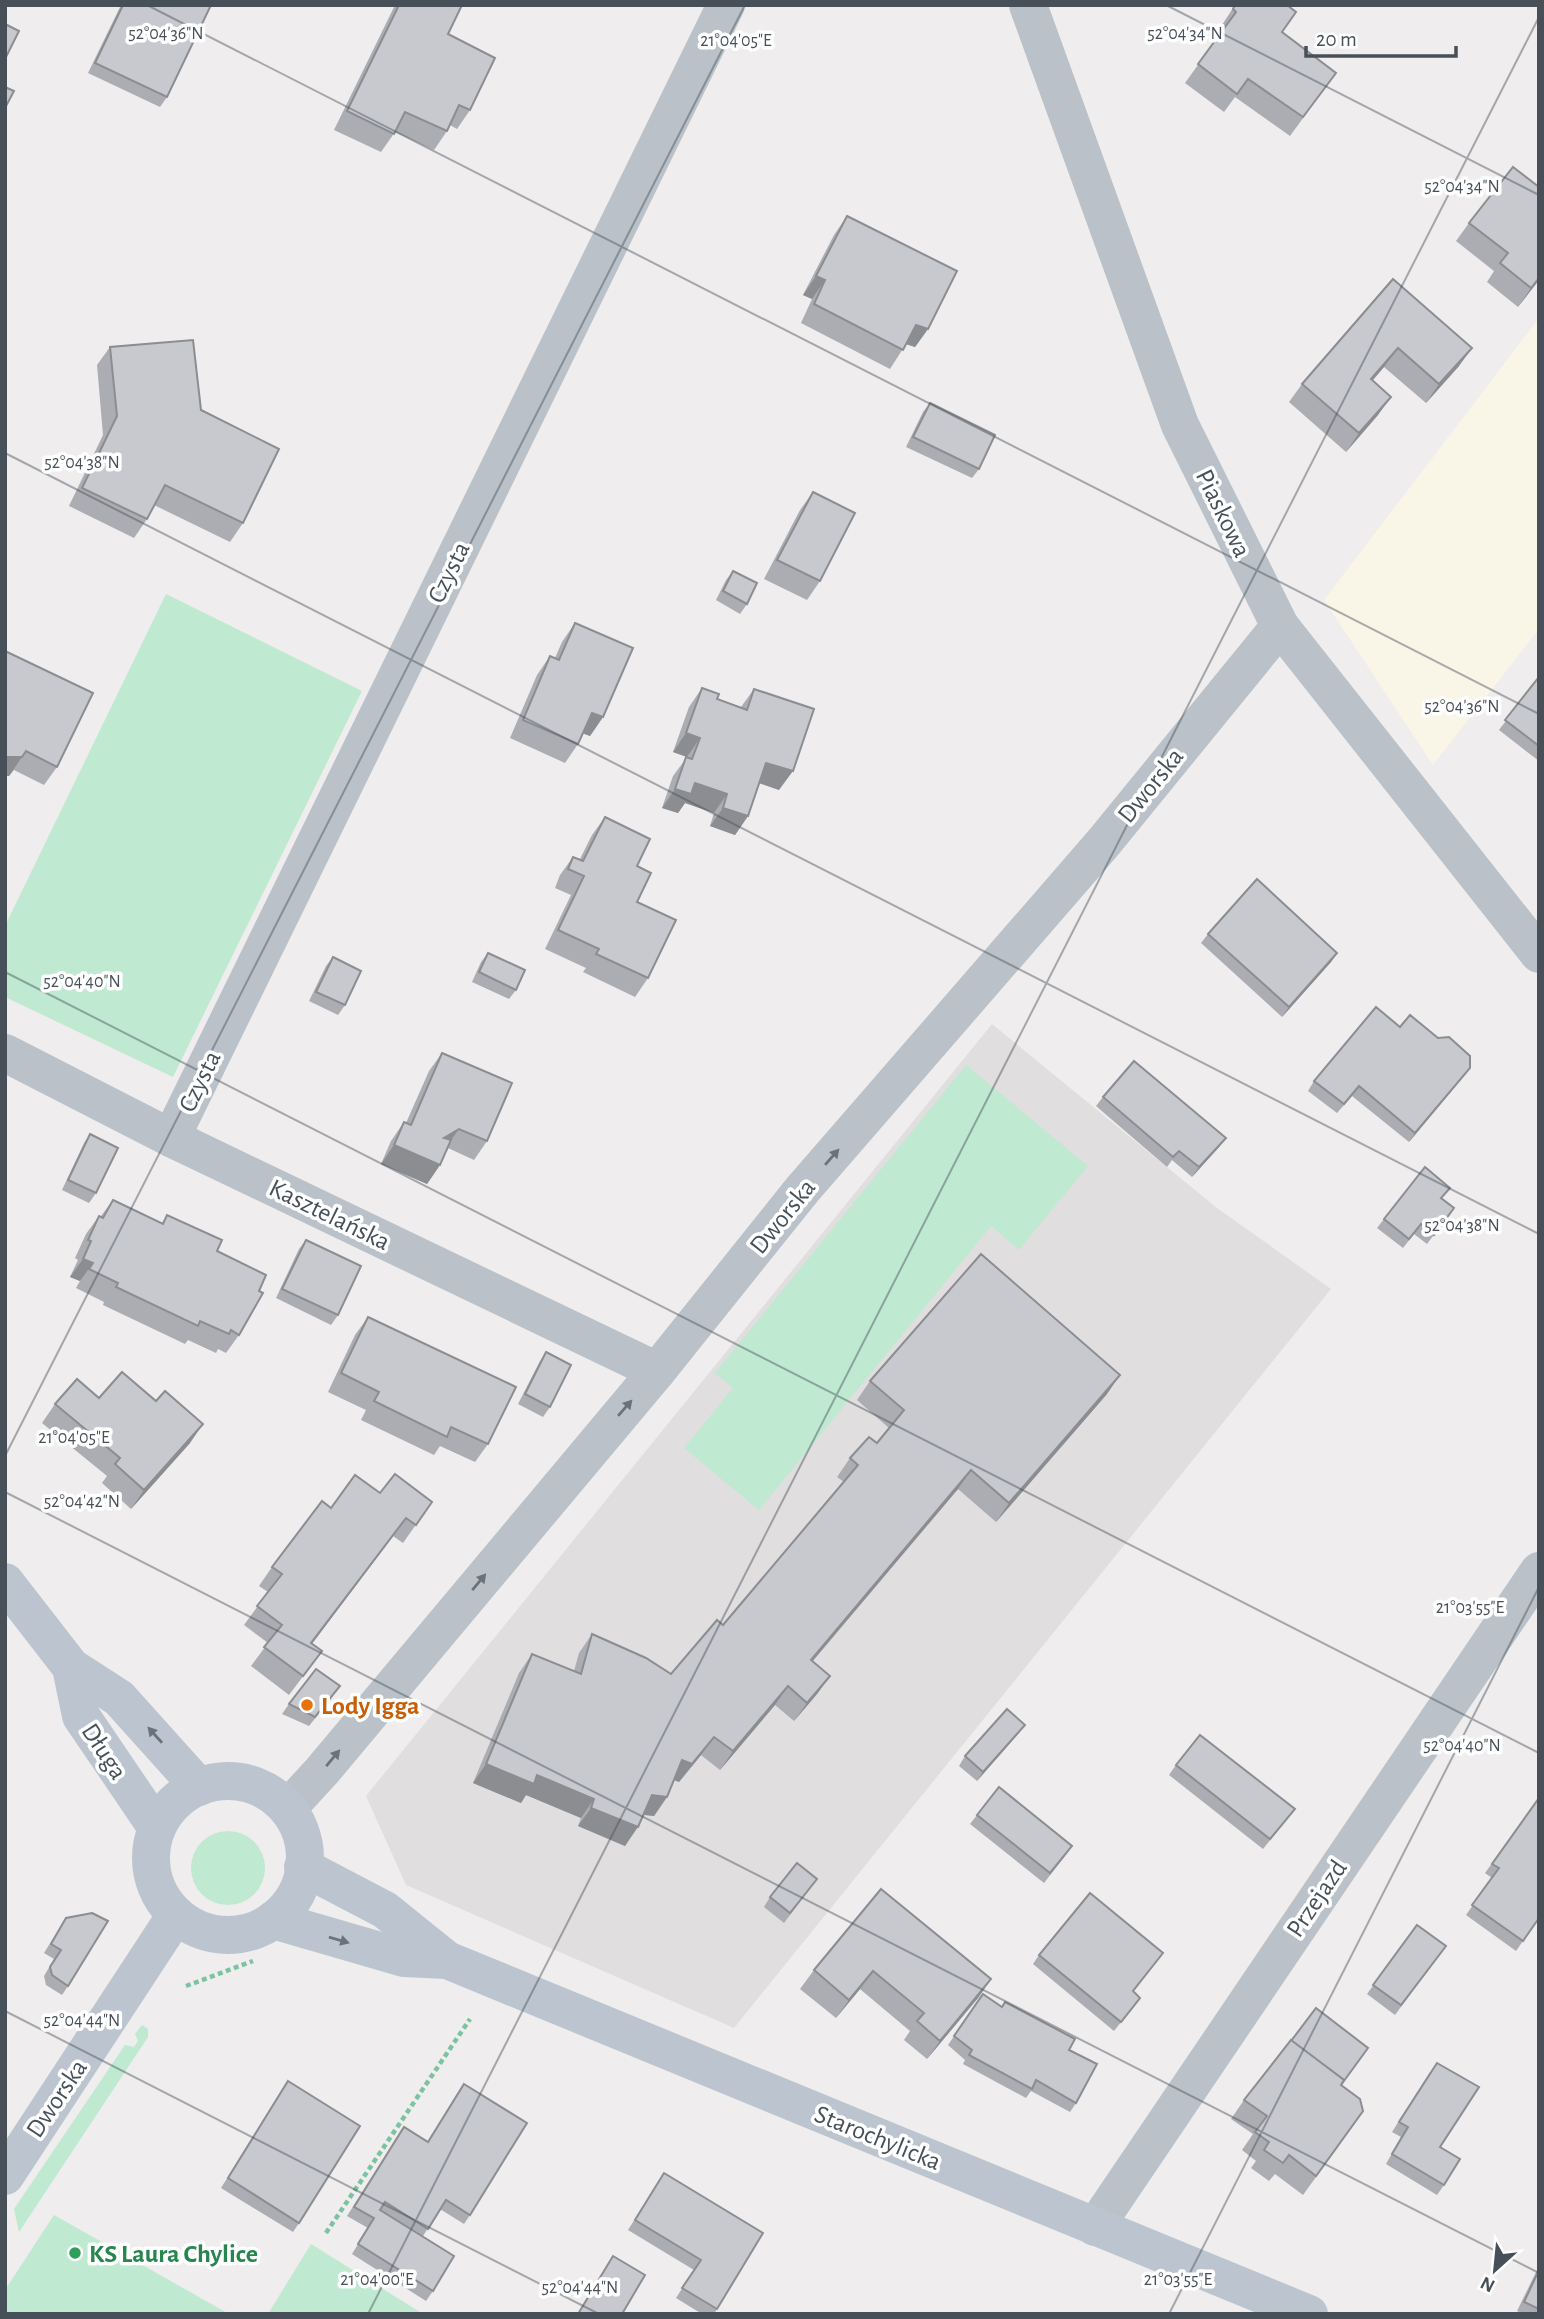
<svg xmlns="http://www.w3.org/2000/svg" width="1544" height="2319" font-family="'Alegreya Sans',sans-serif">
	<style>
		.commercial { fill: #f9f5e7 }
		.education { fill: #e0dede }
		.green { fill: #bfe9d1 }
		.lines { fill: none; stroke-linecap: round; stroke-linejoin: round }
		.path { stroke: #7bc3a2; stroke-width: 4.5; stroke-dasharray: 5 3.5; stroke-linecap: butt }
		.street { stroke: #bac1c8; stroke-width: 38 }
		.secondary { stroke: #bcc5cf; stroke-width: 38 }
		.wall { fill: #abadb2 }
		.shaded-wall { fill: #8b8d91 }
		.building { fill: #c7c9cf; stroke: #8b8d91; stroke-width: 2 }
		.oneway { fill: #6a727a }
		.oneway2 { fill: #6a737c }
		.ticks { fill: none; stroke: #475058; stroke-width: 2; stroke-opacity: 0.45 }
		.food-dot { fill: #e8710a; stroke: #fff; stroke-width: 2.5 }
		.leisure-dot { fill: #2e9e5b; stroke: #fff; stroke-width: 2.5 }
		.labels { text-anchor: middle; stroke-width: 7; stroke-linejoin: round; paint-order: stroke }
		.street-label { font-size: 26px; fill: #475058; stroke: #fff }
		.food-label { font-size: 26px; font-weight: bold; fill: #c56008; stroke: #fff; text-anchor: start }
		.leisure-label { font-size: 26px; font-weight: bold; fill: #27864d; stroke: #fff; text-anchor: start }
		.ticks-label { font-size: 18px; text-anchor: middle; fill: #475058; stroke: #fff; stroke-width: 7; stroke-linejoin: round; paint-order: stroke }
	</style>
	<rect width="100%" height="100%" fill="#efeded"/>
	<path class="commercial" d="M1539 318V629L1433 765 1324 600Z"/>
	<path class="education" d="M992 1024 1217 1208 1331 1289 734 2028 406 1885 366 1796Z"/>
	<g class="green">
		<path d="M166 594 362 691 173 1077 5 997V926Z"/>
		<path d="M966 1065 1088 1166 1019 1250 991 1226 759 1510 684 1448 733 1388 715 1373Z"/>
		<circle cx="228" cy="1868" r="37"/>
		<path d="M142 2025 148 2029V2037L19 2232 14 2209 125 2045 134 2047 138 2041 135 2034Z"/>
		<path d="M54 2215 229 2314H5V2290Z"/>
		<path d="M311 2244 423 2314H268Z"/>
	</g>
	<g class="lines">
		<g class="path">
			<path d="M186 1986 253 1961"/>
			<path d="M326 2233 470 2019"/>
		</g>
		<g class="street">
			<path d="M1028 5 1180 425 1280 626 1539 954"/>
			<path d="M5 1053 171 1138 657 1371"/>
			<path d="M171 1138 726 5"/>
			<path d="M288 1808 322 1771 657 1371 802 1190 1104 842 1280 626"/>
			<path d="M1095 2227 1539 1571"/>
		</g>
		<g class="secondary">
			<path d="M5 1582 71 1667 119 1698 199 1787"/>
			<path d="M71 1667 81 1716 157 1828"/>
			<circle cx="228" cy="1858" r="77"/>
			<path d="M303 1867 385 1910 447 1960 1309 2314"/>
			<path d="M273 1920 404 1958 447 1960"/>
			<path d="M5 2176 176 1915"/>
		</g>
	</g>
	<g class="wall">
		<path d="M121 5H211L167 97 160 107 88 73Z"/>
		<path d="M395 5H462L448 34 470 110 457 129 450 125 447 131 434 150 395 132 381 152 334 130Z"/>
		<path d="M1235 5 1282 32 1336 73 1290 136 1235 97 1224 112 1185 83 1223 30 1220 28Z"/>
		<path d="M1539 187V280L1518 307 1487 282 1494 271 1456 241 1469 223Z"/>
		<path d="M847 216 928 329 915 347 906 344 890 369 801 323 812 299 803 295 834 235Z"/>
		<path d="M1393 279 1459 366 1426 403 1384 367 1373 380 1378 415 1346 452 1289 402 1302 384Z"/>
		<path d="M110 347 201 410 243 523 230 542 154 505 147 519 134 538 69 506 103 435 97 365Z"/>
		<path d="M930 403 979 469 972 478 906 447 923 412Z"/>
		<path d="M813 492 820 581 807 600 764 579 800 510Z"/>
		<path d="M733 571 747 604 740 614 716 600 726 580Z"/>
		<path d="M575 623 603 717 590 736 583 733 578 744 565 763 510 738 537 675 550 656 555 658 562 642Z"/>
		<path d="M5 651 57 767 44 785 14 770 9 776Z"/>
		<path d="M1539 677V761L1499 730Z"/>
		<path d="M702 688 717 699 741 707 754 689 779 790 759 783 748 816 735 835 710 826 714 813 685 803 678 813 662 808 673 776 687 757 673 752 689 707Z"/>
		<path d="M605 817 637 866V902L648 978 635 997 583 972 586 968 545 949 571 895 555 888 560 875 573 857 580 859 592 835Z"/>
		<path d="M1208 934 1337 953 1331 962 1282 1017 1201 943Z"/>
		<path d="M488 953 516 990 509 999 472 982 481 962Z"/>
		<path d="M333 957 345 1005 338 1015 309 1001 326 966Z"/>
		<path d="M1400 1027 1470 1068 1463 1077 1409 1142 1352 1096 1337 1113 1308 1091 1314 1081Z"/>
		<path d="M442 1053 487 1141 474 1160 448 1148 440 1165 427 1184 381 1164 391 1141 404 1122 406 1123 429 1071Z"/>
		<path d="M1103 1097 1219 1147 1192 1177 1172 1160 1167 1167 1096 1106Z"/>
		<path d="M90 1134 96 1193 89 1203 62 1190 84 1143Z"/>
		<path d="M1442 1199 1454 1208 1427 1244 1414 1234 1403 1248 1377 1228 1384 1219Z"/>
		<path d="M113 1200 162 1223 167 1215 217 1251 239 1335 226 1353 218 1349 216 1353 188 1340 185 1344 103 1305 104 1302 76 1288 80 1281 70 1277 78 1260 75 1258 86 1234 99 1216H101Z"/>
		<path d="M306 1240 338 1315 331 1325 276 1298 299 1249Z"/>
		<path d="M368 1317 488 1444 475 1462 440 1446 434 1455 361 1420 366 1410 328 1392 355 1335Z"/>
		<path d="M546 1352 550 1407 543 1417 518 1404 540 1361Z"/>
		<path d="M870 1381 1107 1394 996 1522 958 1489 813 1661 830 1676 817 1694 794 1721 775 1705 720 1770 701 1755 679 1782 674 1780 667 1797 654 1816 643 1815 625 1846 578 1826 581 1818 526 1795 521 1803 473 1783 519 1673 532 1654 574 1671 579 1653 592 1634 671 1674 723 1625 844 1482 837 1477 850 1458 877 1443 889 1428 857 1400Z"/>
		<path d="M99 1398 190 1443 131 1509 102 1483 107 1476 42 1423 55 1404Z"/>
		<path d="M380 1493 432 1502 403 1543 393 1536 312 1644 322 1651 289 1695 251 1666 268 1643 244 1625 268 1592 259 1586 272 1567 331 1508Z"/>
		<path d="M333 1696 309 1726 282 1714 289 1704Z"/>
		<path d="M1018 1734 977 1781 959 1766 965 1756Z"/>
		<path d="M1176 1765 1288 1818 1263 1849 1169 1775Z"/>
		<path d="M1539 1798V1918L1516 1951 1466 1915 1492 1878 1485 1873Z"/>
		<path d="M977 1815 1065 1856 1044 1883 970 1824Z"/>
		<path d="M810 1888 784 1923 764 1907 770 1897Z"/>
		<path d="M881 1889 991 1979 978 1998 927 2059 904 2040 910 2031 860 1989 836 2018 800 1989 814 1970Z"/>
		<path d="M66 1918 68 1986 62 1995 46 1985 44 1976 54 1959 44 1953Z"/>
		<path d="M1417 1925 1446 1946 1395 2015 1367 1994Z"/>
		<path d="M1163 1953 1133 1992 1140 1998 1114 2031 1033 1964 1039 1955Z"/>
		<path d="M983 1994 1001 2007 1069 2050 1076 2103 1070 2112 1031 2091 1026 2098 963 2064 965 2060 948 2045Z"/>
		<path d="M1430 2072 1440 2147 1444 2185 1437 2195 1386 2164 1401 2137 1392 2132Z"/>
		<path d="M288 2081 299 2223 293 2232 221 2188Z"/>
		<path d="M464 2084 470 2215 464 2224 440 2209 423 2236 433 2291 426 2301 352 2254 368 2228 347 2216 404 2127 428 2141Z"/>
		<path d="M1341 2085 1350 2130 1303 2195 1275 2174 1269 2181 1251 2168 1256 2161 1242 2150 1253 2134 1231 2119 1244 2100Z"/>
		<path d="M664 2173 763 2233 714 2314H702L676 2298 694 2270 628 2230Z"/>
		<path d="M1539 2266V2314H1523L1517 2311Z"/>
	</g>
	<g class="shaded-wall">
		<path d="M816 276 825 280 812 299 803 295Z"/>
		<path d="M1539 278V280L1518 307 1531 288Z"/>
		<path d="M916 325 928 329 915 347 903 343Z"/>
		<path d="M1398 348 1384 367 1358 397 1371 379Z"/>
		<path d="M1472 348 1459 366 1426 403 1439 384Z"/>
		<path d="M1391 397 1378 415 1346 452 1359 433Z"/>
		<path d="M592 713 603 717 590 736 579 732Z"/>
		<path d="M686 733 700 738 687 757 673 752Z"/>
		<path d="M5 757H22L9 776H5Z"/>
		<path d="M766 763 793 771 779 790 753 781Z"/>
		<path d="M695 783 727 794 714 813 685 803 678 813 662 808 675 789Z"/>
		<path d="M723 808 748 816 735 835 710 826Z"/>
		<path d="M1337 953 1331 962 1282 1017 1289 1007Z"/>
		<path d="M1470 1068 1463 1077 1409 1142 1415 1133Z"/>
		<path d="M459 1129 446 1147 444 1138Z"/>
		<path d="M1226 1138 1219 1147 1192 1177 1199 1167Z"/>
		<path d="M394 1145 440 1165 427 1184 381 1164Z"/>
		<path d="M83 1259 93 1263 80 1281 70 1277Z"/>
		<path d="M1120 1375 1107 1394 996 1522 1009 1503Z"/>
		<path d="M203 1424 190 1443 131 1509 144 1490Z"/>
		<path d="M971 1470 958 1489 798 1678 811 1660Z"/>
		<path d="M406 1518 393 1536 298 1662 311 1643Z"/>
		<path d="M830 1676 817 1694 794 1721 807 1703Z"/>
		<path d="M788 1686 775 1705 720 1770 733 1751Z"/>
		<path d="M1025 1725 1018 1734 977 1781 983 1772Z"/>
		<path d="M714 1737 701 1755 679 1782 669 1778 682 1760Z"/>
		<path d="M486 1764 537 1775 594 1799 581 1818 526 1795 521 1803 473 1783Z"/>
		<path d="M652 1795 667 1797 654 1816 639 1814Z"/>
		<path d="M591 1808 638 1827 625 1846 578 1826Z"/>
		<path d="M873 1971 860 1989 836 2018 849 2000Z"/>
		<path d="M991 1979 978 1998 927 2059 940 2041Z"/>
	</g>
	<g class="building">
		<path d="M123 5H211L167 97 95 63Z"/>
		<path d="M399 5H462L448 34 495 58 470 110 459 105 447 131 405 112 394 134 347 111Z"/>
		<path d="M1235 5H1287L1296 12 1282 32 1336 73 1303 117 1248 79 1237 94 1198 64 1236 12 1233 9Z"/>
		<path d="M5 24 19 31 5 59Z"/>
		<path d="M5 87 14 91 5 108Z"/>
		<path d="M1513 167 1539 187V278L1531 288 1500 263 1508 253 1469 223Z"/>
		<path d="M847 216 957 271 928 329 916 325 903 350 814 304 825 280 816 276Z"/>
		<path d="M1393 279 1472 348 1439 384 1398 348 1371 379 1391 397 1359 433 1302 384Z"/>
		<path d="M193 340 201 410 279 449 243 523 165 485 147 519 82 488 117 416 110 347Z"/>
		<path d="M930 403 995 435 979 469 913 437Z"/>
		<path d="M813 492 855 513 820 581 777 560Z"/>
		<path d="M733 571 757 583 747 604 723 591Z"/>
		<path d="M575 623 633 648 603 717 592 713 578 744 523 720 550 656 559 660Z"/>
		<path d="M5 651 93 693 57 767 26 751 22 757H5Z"/>
		<path d="M1539 677V746L1505 720Z"/>
		<path d="M702 688 719 694 717 699 747 710 754 689 814 709 793 771 766 763 748 816 723 808 727 794 695 783 691 794 675 789 686 757 692 759 700 738 686 733Z"/>
		<path d="M605 817 650 839 637 866 651 873 637 902 676 920 648 978 596 954 599 949 558 930 584 876 568 869 573 857 583 861Z"/>
		<path d="M1257 879 1337 953 1289 1007 1208 934Z"/>
		<path d="M488 953 525 970 516 990 479 972Z"/>
		<path d="M333 957 361 971 345 1005 316 992Z"/>
		<path d="M1376 1007 1400 1027 1410 1015 1438 1038 1449 1037 1470 1056V1068L1415 1133 1359 1086 1344 1104 1314 1081Z"/>
		<path d="M442 1053 512 1083 487 1141 459 1129 444 1138 451 1140 440 1165 394 1145 404 1122 411 1125Z"/>
		<path d="M1134 1061 1226 1138 1199 1167 1179 1151 1173 1157 1103 1097Z"/>
		<path d="M90 1134 118 1148 96 1193 68 1180Z"/>
		<path d="M1425 1167 1450 1188 1441 1198 1454 1208 1434 1235 1421 1224 1409 1239 1384 1219Z"/>
		<path d="M113 1200 163 1224 167 1215 222 1240 217 1251 266 1275 259 1291 263 1293 239 1335 231 1330 229 1334 200 1321 198 1326 116 1287 118 1283 89 1269 93 1263 83 1259 91 1241 88 1240 99 1216 103 1218Z"/>
		<path d="M306 1240 361 1266 338 1315 282 1289Z"/>
		<path d="M981 1254 1120 1375 1009 1503 971 1470 811 1660 830 1676 807 1703 788 1686 733 1751 714 1737 692 1764 682 1760 667 1797 652 1795 638 1827 591 1808 594 1799 537 1775 534 1784 486 1764 532 1654 581 1674 592 1634 646 1658 671 1674 717 1620 723 1625 858 1465 850 1458 869 1437 877 1443 904 1410 870 1381Z"/>
		<path d="M368 1317 516 1387 488 1444 451 1427 447 1437 374 1401 379 1392 341 1373Z"/>
		<path d="M546 1352 571 1365 550 1407 525 1394Z"/>
		<path d="M122 1372 156 1401 165 1391 203 1424 144 1490 115 1464 120 1458 55 1404 77 1379 99 1398Z"/>
		<path d="M395 1474 432 1502 416 1525 406 1518 311 1643 322 1651 303 1676 264 1647 282 1625 257 1606 282 1574 272 1567 322 1501 331 1508 355 1475 380 1493Z"/>
		<path d="M316 1669 340 1686 315 1717 289 1704Z"/>
		<path d="M1007 1709 1025 1725 983 1772 965 1756Z"/>
		<path d="M1200 1735 1295 1809 1270 1839 1176 1765Z"/>
		<path d="M999 1787 1072 1846 1050 1873 977 1815Z"/>
		<path d="M1539 1798V1918L1523 1941 1472 1905 1499 1868 1492 1864Z"/>
		<path d="M797 1863 817 1879 790 1913 770 1897Z"/>
		<path d="M881 1889 991 1979 940 2041 917 2021 924 2013 873 1971 849 2000 814 1970Z"/>
		<path d="M1090 1893 1163 1953 1133 1991 1140 1998 1121 2022 1039 1955Z"/>
		<path d="M92 1913 108 1921 68 1986 52 1975 50 1967 61 1950 51 1944 66 1918Z"/>
		<path d="M1417 1925 1446 1946 1401 2005 1373 1985Z"/>
		<path d="M983 1994 1002 2007 1005 2002 1075 2039 1069 2050 1097 2064 1076 2103 1036 2080 1032 2089 969 2055 972 2050 954 2036Z"/>
		<path d="M1316 2008 1368 2048 1341 2085 1344 2080 1291 2041Z"/>
		<path d="M1291 2040 1344 2080 1341 2085 1360 2099 1363 2111 1316 2176 1289 2155 1283 2163 1264 2150 1269 2142 1255 2132 1267 2116 1244 2100Z"/>
		<path d="M1437 2063 1479 2087 1440 2147 1460 2159 1444 2185 1392 2154 1408 2127 1399 2122Z"/>
		<path d="M288 2081 360 2126 299 2223 228 2178Z"/>
		<path d="M464 2084 527 2123 470 2215 446 2200 428 2229 385 2202 380 2210 454 2256 433 2291 358 2244 374 2218 354 2207 404 2127 428 2142Z"/>
		<path d="M664 2173 763 2233 717 2309 682 2288 701 2260 635 2220Z"/>
		<path d="M613 2256 645 2275 622 2314H578Z"/>
		<path d="M1539 2270V2309L1524 2302Z"/>
	</g>
	<defs><path id="oneway-solid" d="M-6-.8H1V-3.2L6.5 0L1 3.2V.8H-6Z" transform="scale(1.75)"/></defs>
	<g class="oneway">
		<use href="#oneway-solid" transform="translate(832 1157) rotate(-49)"/>
		<use href="#oneway-solid" transform="translate(625 1408) rotate(-49)"/>
		<use href="#oneway-solid" transform="translate(479 1582) rotate(-50)"/>
		<use href="#oneway-solid" transform="translate(333 1758) rotate(-50)"/>
	</g>
	<g class="oneway2">
		<use href="#oneway-solid" transform="translate(155 1735) rotate(-132)"/>
		<use href="#oneway-solid" transform="translate(339 1940) rotate(16)"/>
	</g>
	<path class="ticks" d="M147 5 1539 714M1166 5 1539 195M5 453 1539 1234M5 972 1539 1753M5 1456 745 5M5 1492 1539 2273M5 2011 599 2314M368 2314 1539 17M1169 2314 1539 1587"/>
	<circle class="food-dot" cx="307" cy="1705" r="7"/>
	<circle class="leisure-dot" cx="75" cy="2253" r="7"/>
	<g class="labels">
		<g class="street-label">
			<text transform="translate(1224 513) rotate(64)" y="9">Piaskowa</text>
			<text transform="translate(448 572) rotate(-64)" y="9">Czysta</text>
			<text transform="translate(1150 785) rotate(-51)" y="9">Dworska</text>
			<text transform="translate(199 1081) rotate(-64)" y="9">Czysta</text>
			<text transform="translate(330 1214) rotate(26)" y="9">Kasztelańska</text>
			<text transform="translate(782 1216) rotate(-51)" y="9">Dworska</text>
			<text transform="translate(105 1751) rotate(57)" y="9">Długa</text>
			<text transform="translate(1316 1898) rotate(-56)" y="9">Przejazd</text>
			<text transform="translate(56 2098) rotate(-56)" y="9">Dworska</text>
			<text transform="translate(878 2137) rotate(22)" y="9">Starochylicka</text>
		</g>
		<g class="food-label">
			<text x="321" y="1714">Lody Igga</text>
		</g>
		<g class="leisure-label">
			<text x="89" y="2262">KS Laura Chylice</text>
		</g>
	</g>
	<g class="ticks-label">
		<text x="166" y="39">52°04'36"N</text>
		<text x="1185" y="39">52°04'34"N</text>
		<text x="736" y="46">21°04'05"E</text>
		<text x="1462" y="192">52°04'34"N</text>
		<text x="82" y="468">52°04'38"N</text>
		<text x="1462" y="712">52°04'36"N</text>
		<text x="82" y="987">52°04'40"N</text>
		<text x="1462" y="1231">52°04'38"N</text>
		<text x="74" y="1443">21°04'05"E</text>
		<text x="82" y="1507">52°04'42"N</text>
		<text x="1470" y="1613">21°03'55"E</text>
		<text x="1462" y="1751">52°04'40"N</text>
		<text x="82" y="2026">52°04'44"N</text>
		<text x="377" y="2285">21°04'00"E</text>
		<text x="1178" y="2285">21°03'55"E</text>
		<text x="580" y="2293">52°04'44"N</text>
	</g>
	<rect width="1544" height="2319" fill="none" stroke="#475058" stroke-width="14"/>
	<g transform="translate(1495 2270) rotate(207)" stroke="#ffffff" stroke-width="5" paint-order="stroke">
	<path d="M0-5L12 26L0 18L-12 26Z" fill="#475058"/>
	<text y="-10" font-size="19" font-weight="bold" text-anchor="middle" fill="#475058">N</text>
	</g>
	<path d="M1306 46v10h150v-10" fill="none" stroke="#475058" stroke-width="3.5"/>
	<text x="1316" y="46" font-size="21" fill="#475058" stroke="#ffffff" stroke-width="5" paint-order="stroke">20 m</text>
</svg>
